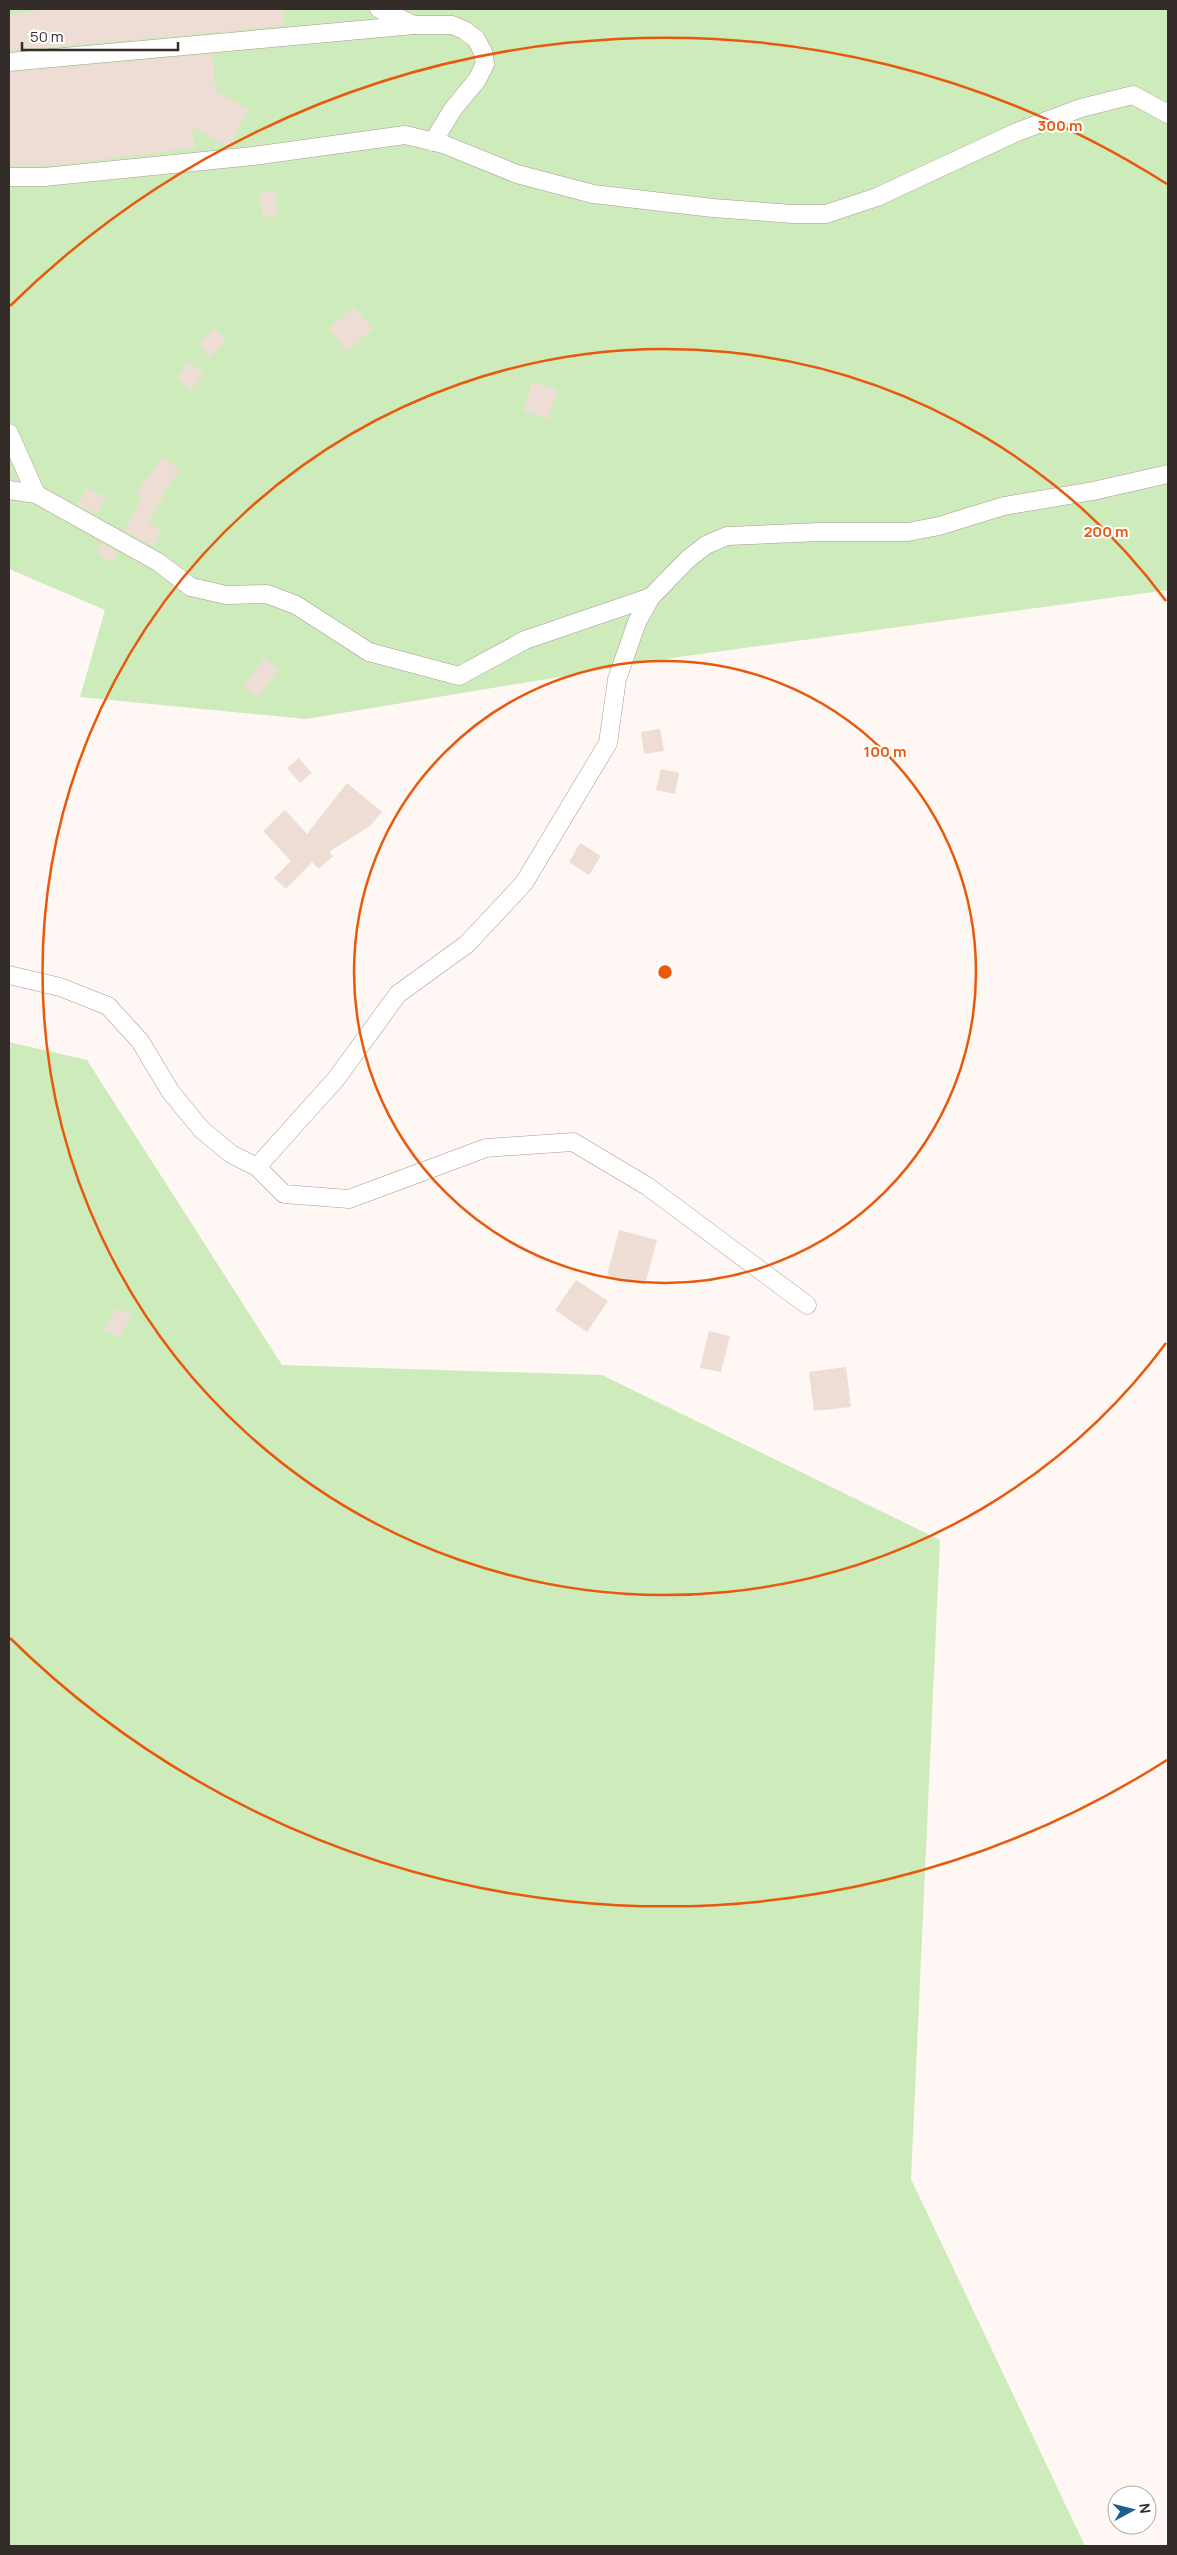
<svg xmlns="http://www.w3.org/2000/svg" width="1177" height="2555" font-family="Manrope,sans-serif">
	<style>
		.green { fill: #ceebbb }
		.building { fill: #eeddd4 }
		.lines { fill: none; stroke-linecap: round; stroke-linejoin: round }
		.street-casing { stroke: #aa9a91; stroke-width: 19 }
		.street { stroke: #fff; stroke-width: 18 }
		.ring { fill: none; stroke: #e8590c; stroke-width: 2.5 }
		.centre { fill: #e8590c; stroke: #fff; stroke-width: 2.5 }
		.ring-label { font-size: 15px; text-anchor: middle; font-weight: bold; fill: #e8590c; stroke: #fff; stroke-width: 4; stroke-linejoin: round; paint-order: stroke }
	</style>
	<rect width="100%" height="100%" fill="#fef7f3"/>
	<g class="green">
		<path d="M9 9H1168V590L679 657 306 719 80 697 105 610 9 569Z"/>
		<path d="M9 1042 87 1060 282 1365 602 1375 940 1540 911 2179 1085 2546H9Z"/>
	</g>
	<g class="building">
		<path d="M45 9H282L284 26 9 51V15Z"/>
		<path d="M212 54 216 91 249 110 228 147 192 127 194 148 58 165 9 166V72Z"/>
		<path d="M275 192 277 215 262 217 259 193Z"/>
		<path d="M354 307 373 329 347 351 329 329Z"/>
		<path d="M215 328 226 341 209 357 198 343Z"/>
		<path d="M189 362 204 374 191 390 177 378Z"/>
		<path d="M532 382 557 389 549 419 523 411Z"/>
		<path d="M163 457 180 471 163 492 165 494 148 523 162 531 153 547 124 530 142 499 136 493Z"/>
		<path d="M87 488 105 497 97 514 78 505Z"/>
		<path d="M102 543 118 552 111 563 96 552Z"/>
		<path d="M264 658 279 669 258 697 243 686Z"/>
		<path d="M660 729 664 751 644 754 641 732Z"/>
		<path d="M299 758 312 773 300 783 287 768Z"/>
		<path d="M661 769 679 773 675 794 656 790Z"/>
		<path d="M347 783 382 812 370 826 329 852 333 856 319 869 312 862 286 889 274 878 291 861 263 831 285 810 307 834Z"/>
		<path d="M580 843 601 856 589 875 569 862Z"/>
		<path d="M619 1230 657 1240 645 1285 607 1275Z"/>
		<path d="M576 1280 608 1301 587 1332 555 1310Z"/>
		<path d="M117 1308 132 1316 119 1338 104 1329Z"/>
		<path d="M709 1331 730 1336 721 1372 700 1368Z"/>
		<path d="M846 1367 851 1407 814 1411 809 1372Z"/>
	</g>
	<g class="lines">
		<g class="street-casing">
			<g id="street">
				<path d="M379 9 414 25H452L464 30 476 39 483 52 485 64 477 80 453 109 433 142"/>
				<path d="M9 62 414 25"/>
				<path d="M9 177H44L253 156 405 135 443 144 517 174 593 194 713 208 793 214H826L877 197 1017 132 1081 108 1133 95 1168 114"/>
				<path d="M9 433 36 494"/>
				<path d="M9 490 36 494 158 562 191 587 226 595 267 594 296 605 369 652 459 676 525 640 651 597"/>
				<path d="M9 975 60 987 108 1006 140 1041 170 1091 201 1129 231 1154 257 1167"/>
				<path d="M807 1305 647 1186 573 1142 486 1148 349 1199 284 1194 257 1167 336 1079 398 994 467 944 524 883 608 743 617 679 637 622 651 597 688 559 706 545 727 536 820 532H908L939 526 1004 506 1093 491 1168 474"/>
			</g>
		</g>
		<use href="#street" class="street"/>
	</g>
	<g class="ring">
		<circle cx="665" cy="972" r="311"/>
		<path d="M1166 1343A623 623 0 1 1 1166 601"/>
		<path d="M1167 1760A934 934 0 0 1 10 1638M10 306A934 934 0 0 1 1167 184"/>
	</g>
	<circle cx="665" cy="972" r="8" class="centre"/>
	<g class="ring-label">
		<text x="1060" y="131">300 m</text>
		<text x="1106" y="537">200 m</text>
		<text x="885" y="757">100 m</text>
	</g>
	<rect width="1177" height="2555" fill="none" stroke="#332c29" stroke-width="20"/>
	<g transform="translate(1132 2510) rotate(83)"><circle r="24" fill="#ffffff" stroke="#adaba9"/>
	<path d="M0-4L9 19L0 12L-9 19Z" fill="#1a6094"/>
	<text y="-8" font-size="14" font-weight="bold" text-anchor="middle" fill="#332c29">N</text>
	</g>
	<path d="M22 42v8h156v-8" fill="none" stroke="#332c29" stroke-width="2.5"/>
	<text x="30" y="42" font-size="15" fill="#332c29" stroke="#ffffff" stroke-width="4" paint-order="stroke">50 m</text>
</svg>
